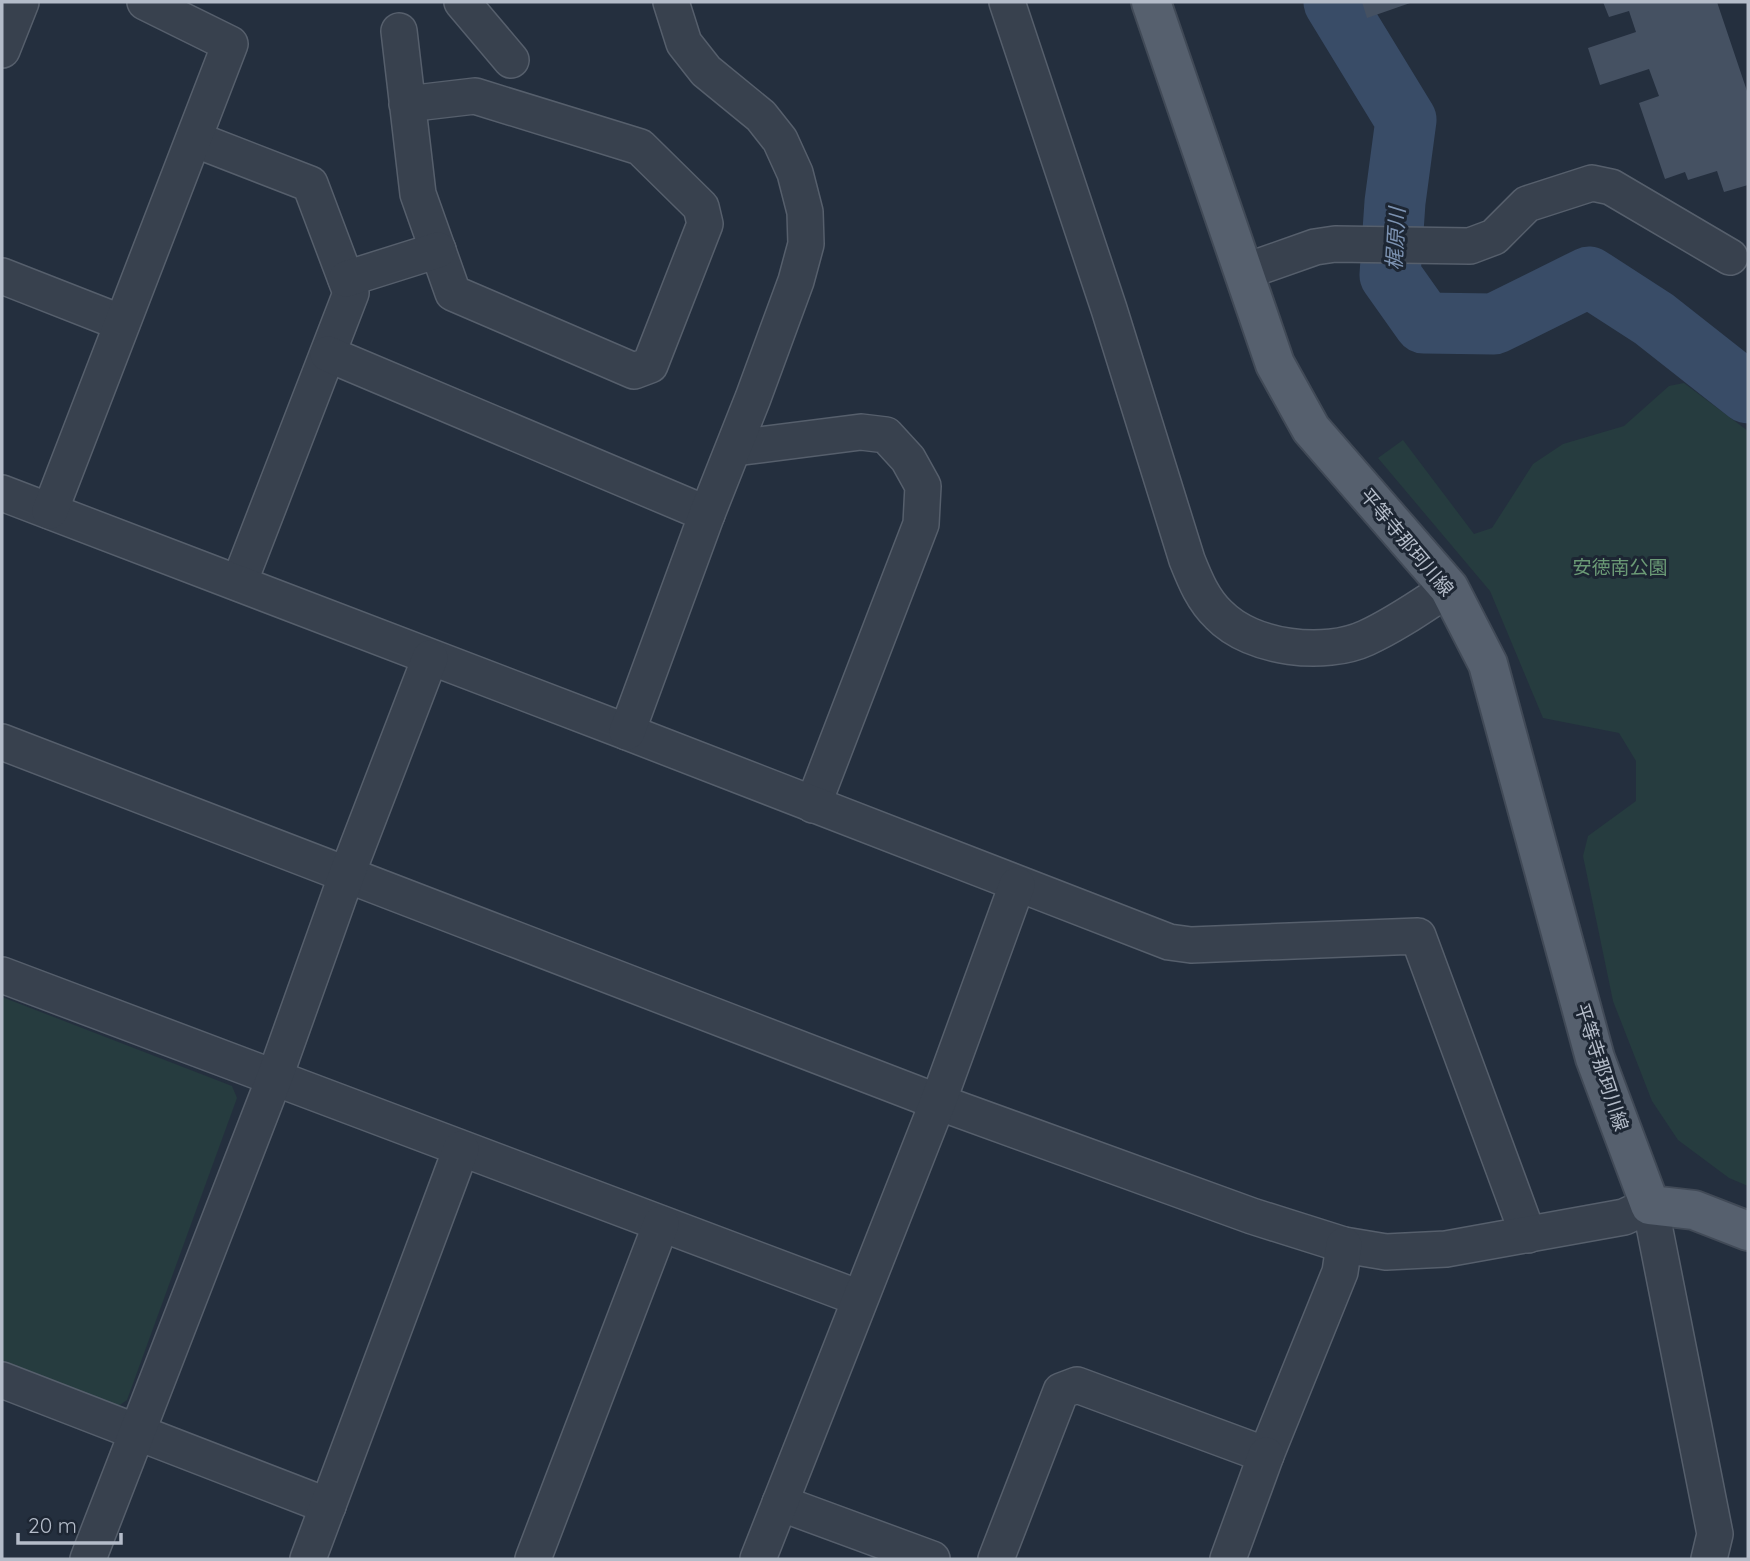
<svg xmlns="http://www.w3.org/2000/svg" width="1750" height="1561" font-family="Quicksand,'Noto Sans JP',sans-serif">
	<style>
		.green { fill: #263c3f }
		.lines { fill: none; stroke-linecap: round; stroke-linejoin: round }
		.river { stroke: #394c67; stroke-width: 61 }
		.building { fill: #455162 }
		.minor-casing { stroke: #565f6c; stroke-width: 38 }
		.major-casing { stroke: #414a57; stroke-width: 42 }
		.minor { stroke: #38414e; stroke-width: 35 }
		.major { stroke: #56606e; stroke-width: 38 }
		.labels { text-anchor: middle; stroke-width: 6; stroke-linejoin: round; paint-order: stroke }
		.street-label { font-size: 19px; fill: #b4bcc9; stroke: #1d2633 }
		.park-label { font-size: 19px; fill: #6b9a76; stroke: #1d2633 }
		.water-label { font-size: 21px; font-style: italic; fill: #7c92b1; stroke: #1d2633 }
	</style>
	<rect width="100%" height="100%" fill="#242f3e"/>
	<g class="green">
		<path d="M1684 383 1748 431V1186L1729 1178 1678 1140 1652 1101 1613 1001 1583 856 1588 836 1636 801V761L1619 733 1543 718 1490 591 1378 458 1403 440 1474 534 1492 528 1533 464 1563 444 1624 426 1669 386Z"/>
		<path d="M2 997 232 1086 237 1098 127 1400 114 1409 2 1366Z"/>
	</g>
	<g class="lines">
		<path class="river" d="M1334 2 1406 120 1395 202 1390 275 1424 323 1494 324 1589 277 1654 319 1748 393"/>
	</g>
	<g class="building">
		<path d="M1362 2H1413L1367 18Z"/>
		<path d="M1603 2H1717L1748 94V185L1724 192 1717 171 1688 180 1685 172 1665 179 1639 103 1659 96 1649 69 1600 85 1588 48 1636 32 1629 11 1609 17Z"/>
	</g>
	<g class="lines">
		<g class="minor-casing">
			<g id="minor">
				<path d="M462 2 511 60"/>
				<path d="M1007 2 1109 309 1187 560C1195 580 1203 600 1219 615 1252 649 1325 657 1366 638 1395 625 1423 605 1449 588"/>
				<path d="M399 31 418 194 453 293 634 371 650 365 705 224 701 207 640 147 475 96 407 104"/>
				<path d="M2 50 21 2"/>
				<path d="M194 139 310 184 351 293 239 583"/>
				<path d="M1244 272 1315 247 1335 244 1470 246 1494 237 1527 204 1592 183 1611 187 1730 257"/>
				<path d="M2 276 122 323"/>
				<path d="M346 279 438 250"/>
				<path d="M328 354 707 514"/>
				<path d="M735 448 861 432 886 435 908 459 923 486 921 524 813 805"/>
				<path d="M2 493 627 732 1169 942 1191 945 1418 936 1528 1235"/>
				<path d="M50 511 230 44 145 2"/>
				<path d="M627 732 707 514 753 398 796 281 806 244 805 212 795 173 780 140 761 116 706 71 684 43 671 2"/>
				<path d="M2 742 938 1102 1252 1216 1344 1245 1386 1252 1446 1249 1624 1217 1650 1205 1715 1534 1709 1559"/>
				<path d="M2 975 859 1298"/>
				<path d="M2 1380 328 1506"/>
				<path d="M780 1503 932 1559"/>
				<path d="M88 1559 274 1079 347 874 430 658"/>
				<path d="M308 1559 461 1149"/>
				<path d="M533 1559 661 1224"/>
				<path d="M758 1559 938 1102 1017 885"/>
				<path d="M996 1559 1061 1391 1077 1385 1266 1455 1340 1272 1344 1245"/>
				<path d="M1228 1559 1266 1455"/>
			</g>
		</g>
		<g class="major-casing">
			<path id="major" d="M1151 2 1275 364 1311 429 1449 588 1488 664 1595 1058 1650 1205 1694 1210 1748 1231"/>
		</g>
		<use href="#minor" class="minor"/>
		<use href="#major" class="major"/>
	</g>
	<g class="labels">
		<g class="street-label">
			<text transform="translate(1407 542) rotate(50)" y="7">平等寺那珂川線</text>
			<text transform="translate(1602 1067) rotate(72)" y="7">平等寺那珂川線</text>
		</g>
		<g class="park-label">
			<text x="1620" y="574">安徳南公園</text>
		</g>
		<g class="water-label">
			<text transform="translate(1396 239) rotate(-87)" y="7">梶原川</text>
		</g>
	</g>
	<rect width="1750" height="1561" fill="none" stroke="#b4bcc9" stroke-width="7"/>
	<path d="M18 1533v10h103v-10" fill="none" stroke="#b4bcc9" stroke-width="3.5"/>
	<text x="28" y="1533" font-size="21" fill="#b4bcc9" stroke="#1d2633" stroke-width="5" paint-order="stroke">20 m</text>
</svg>
